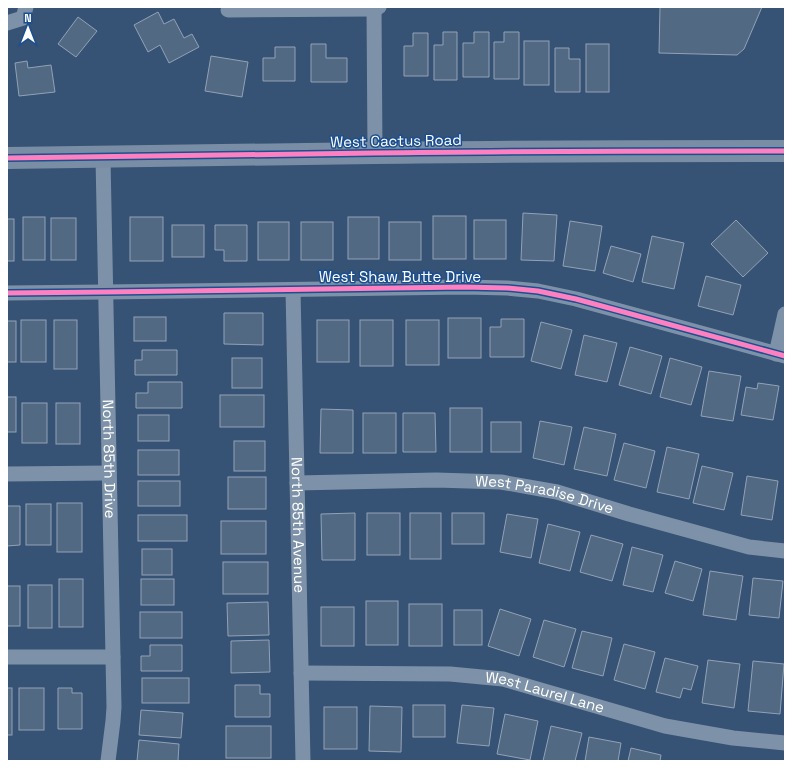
<svg xmlns="http://www.w3.org/2000/svg" width="792" height="768" font-family="'Space Grotesk',sans-serif">
	<style>
		.building { fill: #526984; stroke: #92a2b6 }
		.lines { fill: none; stroke-linecap: round; stroke-linejoin: round }
		.minor { stroke: #7d92a8; stroke-width: 15 }
		.secondary { stroke: #798da4; stroke-width: 22 }
		.cycleway-casing { stroke: #1b4f8f; stroke-width: 8 }
		.cycleway { stroke: #ff80c0; stroke-width: 5 }
		.labels { text-anchor: middle; stroke-width: 3; stroke-linejoin: round; paint-order: stroke }
		.street-label { font-size: 15px; fill: #fff; stroke: #1b4f8f }
	</style>
	<rect width="100%" height="100%" fill="#365274"/>
	<g class="building">
		<path d="M660 7H762L744 49 737 55 659 53Z"/>
		<path d="M158 12 164 24 174 19 184 38 192 34 199 47 169 63 160 45 148 52 134 25Z"/>
		<path d="M78 17 97 31 76 57 58 44Z"/>
		<path d="M443 32H457V80H434V45H443Z"/>
		<path d="M474 32H489V77H463V43H474Z"/>
		<path d="M504 32H519V79H494V42H504Z"/>
		<path d="M413 33H428V76H404V46H413Z"/>
		<rect x="524" y="41" width="25" height="44"/>
		<path d="M311 44H326V58H347V82H311Z"/>
		<rect x="586" y="44" width="23" height="48"/>
		<path d="M275 47H295V81H263V58H275Z"/>
		<path d="M555 48H569V59H580V92H555Z"/>
		<path d="M211 56 248 62 242 97 205 91Z"/>
		<path d="M27 61 28 68 51 65 55 92 19 96 15 63Z"/>
		<path d="M523 213 557 215 554 261 521 260Z"/>
		<rect x="433" y="216" width="33" height="43"/>
		<rect x="23" y="217" width="22" height="43"/>
		<rect x="130" y="217" width="33" height="44"/>
		<rect x="348" y="217" width="31" height="42"/>
		<rect x="51" y="218" width="25" height="42"/>
		<rect x="7" y="219" width="7" height="42"/>
		<rect x="474" y="220" width="32" height="39"/>
		<path d="M736 220 768 253 743 277 711 244Z"/>
		<path d="M570 221 602 226 595 271 563 266Z"/>
		<rect x="258" y="222" width="31" height="38"/>
		<rect x="301" y="222" width="32" height="38"/>
		<rect x="389" y="222" width="32" height="38"/>
		<rect x="172" y="225" width="32" height="32"/>
		<path d="M215 225H247V261H224V250H215Z"/>
		<path d="M652 236 684 243 674 289 642 282Z"/>
		<path d="M611 246 641 254 633 282 603 273Z"/>
		<path d="M706 276 741 285 733 315 698 306Z"/>
		<path d="M224 313H263V345L224 344Z"/>
		<rect x="134" y="317" width="32" height="24"/>
		<rect x="448" y="318" width="33" height="40"/>
		<path d="M501 319H524V357H490V327H501Z"/>
		<rect x="21" y="320" width="25" height="42"/>
		<rect x="54" y="320" width="23" height="49"/>
		<rect x="317" y="320" width="32" height="42"/>
		<rect x="360" y="320" width="33" height="46"/>
		<rect x="406" y="320" width="33" height="45"/>
		<rect x="7" y="321" width="9" height="41"/>
		<path d="M541 322 572 330 561 369 531 361Z"/>
		<path d="M584 335 617 343 607 382 575 375Z"/>
		<path d="M630 347 662 356 651 394 619 385Z"/>
		<path d="M142 350H177V375H135V360H142Z"/>
		<rect x="232" y="358" width="30" height="30"/>
		<path d="M670 358 702 367 691 405 660 397Z"/>
		<path d="M709 371 741 376 733 421 701 416Z"/>
		<path d="M148 382H182V408H136V393H148Z"/>
		<path d="M758 383 779 386 773 420 741 415 746 387 757 389Z"/>
		<rect x="220" y="395" width="44" height="32"/>
		<rect x="7" y="397" width="9" height="35"/>
		<rect x="22" y="403" width="25" height="40"/>
		<rect x="56" y="403" width="24" height="41"/>
		<rect x="450" y="408" width="32" height="44"/>
		<path d="M321 409 353 410V453H320Z"/>
		<rect x="363" y="413" width="33" height="40"/>
		<path d="M403 413H435L436 452H403Z"/>
		<rect x="138" y="415" width="31" height="26"/>
		<path d="M540 421 572 427 564 465 533 458Z"/>
		<rect x="491" y="422" width="30" height="30"/>
		<path d="M584 427 616 434 607 476 574 469Z"/>
		<rect x="234" y="441" width="31" height="30"/>
		<path d="M624 443 655 451 646 488 614 480Z"/>
		<path d="M667 447 699 454 689 499 657 492Z"/>
		<rect x="138" y="450" width="41" height="25"/>
		<path d="M702 466 733 473 724 510 693 503Z"/>
		<path d="M747 476 778 481 772 520 741 515Z"/>
		<rect x="228" y="477" width="38" height="32"/>
		<rect x="138" y="481" width="42" height="25"/>
		<rect x="57" y="503" width="25" height="49"/>
		<rect x="26" y="504" width="25" height="41"/>
		<path d="M7 506H20V545L7 546Z"/>
		<path d="M355 513V560H322L321 514Z"/>
		<rect x="367" y="513" width="33" height="42"/>
		<rect x="410" y="513" width="31" height="46"/>
		<rect x="452" y="513" width="32" height="31"/>
		<path d="M507 514 538 519 531 558 500 552Z"/>
		<rect x="138" y="515" width="49" height="26"/>
		<rect x="221" y="521" width="45" height="33"/>
		<path d="M548 524 580 532 570 571 539 563Z"/>
		<path d="M591 535 623 544 612 581 580 572Z"/>
		<path d="M632 547 663 555 653 592 623 585Z"/>
		<rect x="142" y="549" width="30" height="26"/>
		<path d="M675 561 702 569 693 601 665 593Z"/>
		<rect x="223" y="562" width="45" height="32"/>
		<path d="M710 571 743 576 736 620 703 615Z"/>
		<path d="M753 578 783 581 779 618 749 615Z"/>
		<rect x="59" y="579" width="24" height="48"/>
		<rect x="141" y="579" width="33" height="26"/>
		<rect x="28" y="585" width="24" height="43"/>
		<rect x="7" y="586" width="13" height="40"/>
		<rect x="366" y="601" width="32" height="44"/>
		<path d="M268 602 269 635 228 636 227 603Z"/>
		<rect x="409" y="604" width="33" height="42"/>
		<rect x="321" y="607" width="33" height="39"/>
		<path d="M500 609 531 619 519 656 488 646Z"/>
		<rect x="454" y="610" width="28" height="35"/>
		<rect x="140" y="612" width="42" height="26"/>
		<path d="M544 620 576 629 564 667 533 657Z"/>
		<path d="M582 631 612 638 603 676 572 668Z"/>
		<path d="M269 640 270 672 231 673V641Z"/>
		<path d="M624 644 655 652 645 689 614 680Z"/>
		<path d="M150 645H182V671H141V656H150Z"/>
		<path d="M665 658 698 666 691 690 683 688 680 698 656 692Z"/>
		<path d="M708 660 740 664 734 708 702 703Z"/>
		<path d="M753 661 784 664 780 714 748 711Z"/>
		<rect x="142" y="678" width="47" height="25"/>
		<path d="M235 685H260V694H270V717H235Z"/>
		<rect x="7" y="688" width="5" height="47"/>
		<rect x="19" y="688" width="25" height="42"/>
		<path d="M58 688H72V693H82V729H58Z"/>
		<rect x="413" y="705" width="32" height="32"/>
		<path d="M462 705 494 708 489 746 457 743Z"/>
		<path d="M370 706 402 707 401 752 369 751Z"/>
		<rect x="324" y="707" width="33" height="42"/>
		<path d="M141 710 183 713 181 738 139 735Z"/>
		<path d="M505 714 538 721 530 760 497 754Z"/>
		<rect x="226" y="726" width="45" height="32"/>
		<path d="M551 726 582 733 575 761H543Z"/>
		<path d="M589 737 621 743 618 761H585Z"/>
		<path d="M139 740 179 744 178 761H137Z"/>
		<path d="M631 748 661 755 660 761H628Z"/>
	</g>
	<g class="lines">
		<g class="minor">
			<path d="M374 7 375 153"/>
			<path d="M228 10 374 9 379 7"/>
			<path d="M7 23 23 18 26 7"/>
			<path id="s1" d="M103 158 114 707 113 721 108 761"/>
			<path id="s2" d="M293 290 303 761"/>
			<path d="M7 293 105 292 464 287 507 288 538 291 576 299 785 356"/>
			<path d="M776 354 785 314"/>
			<path d="M7 474 109 473"/>
			<path id="s3" d="M297 483 436 480 501 482 557 492 629 514 749 547 785 551"/>
			<path d="M7 657H113"/>
			<path id="s4" d="M301 673 450 674 503 679 665 726 733 738 785 743"/>
		</g>
		<path class="secondary" d="M7 158C130 157 252 154 374 153 511 151 648 151 785 151"/>
		<g class="cycleway-casing">
			<g id="cycleway">
				<path d="M7 158C130 157 252 154 374 153 511 151 648 151 785 151"/>
				<path d="M7 293 105 292 464 287 507 288 538 291 576 299 785 356"/>
			</g>
		</g>
		<use href="#cycleway" class="cycleway"/>
	</g>
	<g class="labels">
		<g class="street-label">
			<text transform="translate(396 141) rotate(-1)" y="5">West Cactus Road</text>
			<text x="400" y="282">West Shaw Butte Drive</text>
			<text dy="5" stroke="none"><textPath href="#s1" startOffset="301">North 85th Drive</textPath></text>
			<text dy="5" stroke="none"><textPath href="#s3" startOffset="249">West Paradise Drive</textPath></text>
			<text dy="5" stroke="none"><textPath href="#s2" startOffset="235">North 85th Avenue</textPath></text>
			<text dy="5" stroke="none"><textPath href="#s4" startOffset="246">West Laurel Lane</textPath></text>
		</g>
	</g>
	<rect width="792" height="768" fill="none" stroke="#ffffff" stroke-width="16"/>
	<g transform="translate(28 28)" stroke="#1b4f8f" stroke-width="3" paint-order="stroke">
	<path d="M0-3L7 15L0 10L-7 15Z" fill="#ffffff"/>
	<text y="-6" font-size="11" font-weight="bold" text-anchor="middle" fill="#ffffff">N</text>
	</g>
</svg>
